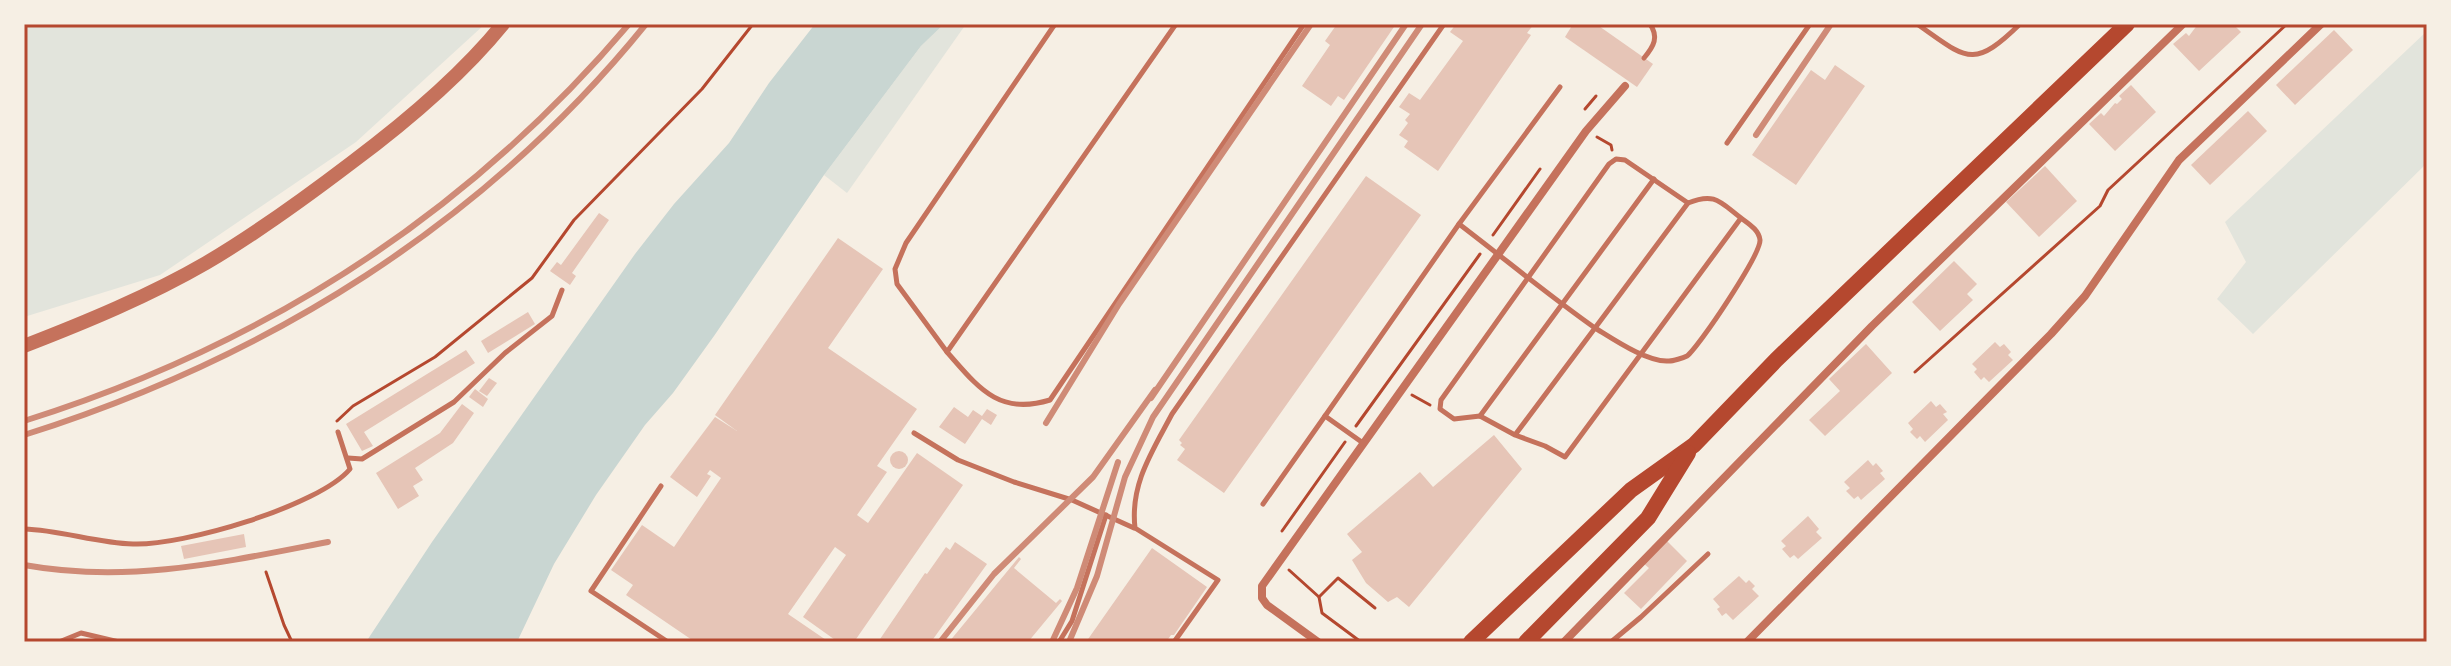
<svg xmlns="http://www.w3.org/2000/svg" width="2451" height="666" font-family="'Space Grotesk',sans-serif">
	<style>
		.green { fill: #e2e4dc }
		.water { fill: #c9d6d2 }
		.building { fill: #e6c5b7 }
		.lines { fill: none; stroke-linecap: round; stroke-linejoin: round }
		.path { stroke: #b5482f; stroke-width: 3 }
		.service { stroke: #c5725c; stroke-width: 5 }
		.minor { stroke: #c5725c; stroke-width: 8 }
		.tertiary { stroke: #c5725c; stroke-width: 14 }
		.primary { stroke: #b5482f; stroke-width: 16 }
		.rail { stroke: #cf8b77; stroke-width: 6 }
		.neatline { fill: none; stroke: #b5482f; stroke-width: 3 }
	</style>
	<rect width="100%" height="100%" fill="#f6efe4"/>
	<g class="green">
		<path d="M24 24H485L356 142 160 275 24 317Z"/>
		<path d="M944 24H966L847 193 824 175 921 46Z"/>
		<path d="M2427 31V163L2253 334 2217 299 2246 262 2225 222Z"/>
	</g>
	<path class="water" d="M815 24H944L921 46 824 175 714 336 673 393 645 425 596 495 554 564 517 642H366L432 542 635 254 674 204 729 143 769 83Z"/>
	<g class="building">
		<path d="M1337 24H1396L1344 100 1338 96 1331 106 1302 86 1330 45 1325 41Z"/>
		<path d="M1456 24H1534L1527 33 1531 35 1438 171 1404 147 1408 141 1399 135 1408 123 1405 120 1410 114 1399 107 1409 93 1420 100 1463 41 1450 32Z"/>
		<path d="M1573 24H1596L1653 64 1637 87 1565 37Z"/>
		<path d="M2198 24H2233L2241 32 2199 71 2173 44 2186 33 2189 36Z"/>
		<path d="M2334 30 2353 50 2295 105 2276 85Z"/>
		<path d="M1835 65 1865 86 1796 185 1752 155 1811 70 1825 80Z"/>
		<path d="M2131 85 2156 112 2115 151 2089 124 2101 113 2104 116 2115 103 2117 104 2122 99 2119 96Z"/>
		<path d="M2248 111 2267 131 2210 185 2191 165Z"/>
		<path d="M2045 166 2077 201 2039 237 2006 202Z"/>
		<path d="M1366 176 1421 215 1224 493 1177 460 1185 449 1180 445 1182 443 1179 440Z"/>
		<path d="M599 213 609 220 572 273 576 276 570 285 550 271 557 262 561 265Z"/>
		<path d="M838 238 883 269 828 348 917 409 877 466 887 472 857 515 868 523 917 453 963 485 854 642H838L803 617 846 555 835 547 788 614 829 642H695L626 595 633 585 611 570 642 525 674 547 721 478 710 470 707 474 711 476 697 497 670 477 715 417 737 431 715 415Z"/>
		<path d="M1954 261 1977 284 1967 294 1973 300 1940 331 1912 302Z"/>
		<path d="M528 312 535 324 488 353 481 341Z"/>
		<path d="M1995 342 2000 347 2004 344 2011 352 2008 355 2013 360 1989 382 1984 377 1981 380 1974 372 1977 369 1972 364Z"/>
		<path d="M1866 344 1892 373 1825 436 1809 420 1840 391 1829 379Z"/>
		<path d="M466 350 475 363 364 432 373 446 362 451 346 424Z"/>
		<path d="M489 378 497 383 487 396 479 391Z"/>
		<path d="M475 389 488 399 483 407 469 397Z"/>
		<path d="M1931 401 1936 407 1940 404 1947 412 1943 414 1948 420 1925 442 1920 436 1917 439 1910 432 1913 429 1908 423Z"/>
		<path d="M462 404 474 413 453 443 415 468 423 480 413 486 419 496 398 509 376 473 440 433Z"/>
		<path d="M954 407 968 417 973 410 982 416 987 409 997 415 991 425 982 419 965 444 939 427Z"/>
		<path d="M1494 435 1522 469 1409 607 1397 597 1388 602 1366 583 1352 560 1362 552 1347 534 1420 472 1433 487Z"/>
		<circle cx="899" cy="460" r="9"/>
		<path d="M1868 460 1873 466 1876 463 1883 471 1880 473 1885 479 1861 500 1858 496 1854 499 1846 491 1850 488 1844 482Z"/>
		<path d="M1808 516 1819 529 1816 532 1822 538 1798 559 1794 555 1790 558 1782 549 1786 546 1781 541Z"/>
		<path d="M244 534 246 547 184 559 181 546Z"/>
		<path d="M1666 540 1687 561 1641 609 1624 593 1649 568 1643 563Z"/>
		<path d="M955 542 987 564 931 642H878L925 573 927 574 946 547 950 550Z"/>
		<path d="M1152 548 1207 587 1174 635H1171L1166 642H1086Z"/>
		<path d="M1019 557 1021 559 1014 568 1056 603 1060 599 1062 601 1028 642H949Z"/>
		<path d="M1739 576 1746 583 1749 580 1755 586 1752 589 1759 596 1733 620 1726 613 1722 616 1717 609 1720 607 1713 599Z"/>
	</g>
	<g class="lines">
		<g class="path">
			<path d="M1585 109 1596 96"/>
			<path d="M1597 137 1611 145 1612 150"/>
			<path d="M1493 235 1540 169"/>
			<path d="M1915 372 2100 206 2108 190 2287 24"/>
			<path d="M1412 395 1430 405"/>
			<path d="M337 421 353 406 435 357 532 278 574 220 702 89 753 24"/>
			<path d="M1356 426 1480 254"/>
			<path d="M1282 531 1345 442"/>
			<path d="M1289 570 1319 597 1322 613 1361 642"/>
			<path d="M266 572 284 625 292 642"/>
			<path d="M1319 597 1338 578 1375 608"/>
		</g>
		<g class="service">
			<path d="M1176 24 947 352C978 387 998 416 1050 400L1304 24"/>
			<path d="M1917 24C1966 58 1972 71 2020 24"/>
			<path d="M1644 58C1654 46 1659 37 1650 24"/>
			<path d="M1727 143 1810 24"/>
			<path d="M1459 224C1505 259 1548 295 1595 328L1688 203"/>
			<path d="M947 352 897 284 895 269 906 243 1055 24"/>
			<path d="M1325 416 1459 224 1560 87"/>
			<path d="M1480 416 1654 179"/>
			<path d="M914 433 958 460 1014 482 1072 500 1134 528"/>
			<path d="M1515 435 1545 446 1565 457 1741 218C1720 202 1715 192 1688 203L1625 160 1616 159 1609 164 1441 400 1440 409 1454 419 1480 416 1515 435 1595 328C1613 339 1648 363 1669 361 1673 361 1683 358 1687 356 1699 347 1761 254 1760 240 1759 230 1749 224 1741 218"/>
			<path d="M348 458 362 459 454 402 505 353 552 316 562 290"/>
			<path d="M661 486 591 591 668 642"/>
			<path d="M1263 504 1325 416 1363 443"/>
			<path d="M24 529C61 530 96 543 133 544 182 546 319 506 350 469L338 432"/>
			<path d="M59 642 81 633 119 642"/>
			<path d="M1059 642 1072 621 1106 515"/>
			<path d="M1174 642 1218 580 1135 528C1130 484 1152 452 1172 414L1444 24"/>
			<path d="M1611 642 1641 617 1708 554"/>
		</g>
		<g class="minor">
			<path d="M1318 642 1267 605 1262 598V586L1586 131 1625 86"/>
			<path d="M1564 642 1872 326 2183 24"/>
			<path d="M1747 642 2051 334 2085 296 2179 160 2321 24"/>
		</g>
		<path class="tertiary" d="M24 346C86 322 149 296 206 263 257 233 305 198 351 163 406 122 460 77 503 24"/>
		<g class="primary">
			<path d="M1471 642 1631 490 1694 445 1776 360 2127 24"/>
			<path d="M1526 642 1648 518 1688 453"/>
		</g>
		<g class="rail">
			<path d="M1756 135 1831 24"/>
			<path d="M1151 398 1406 24"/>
			<path d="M24 421C263 346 466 216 629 24"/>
			<path d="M1046 423 1119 304 1311 24"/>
			<path d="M24 435C268 358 484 224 646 24"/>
			<path d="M24 565C129 584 225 562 328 542"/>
			<path d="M940 642 994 574 1093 477 1155 390"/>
			<path d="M1052 642 1077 588 1118 462"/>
			<path d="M1069 642 1097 576 1125 477 1153 417 1422 24"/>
		</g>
	</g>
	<rect width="2451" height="666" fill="none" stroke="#f6efe4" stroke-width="52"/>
	<rect x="26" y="26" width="2399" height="614" class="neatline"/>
</svg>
